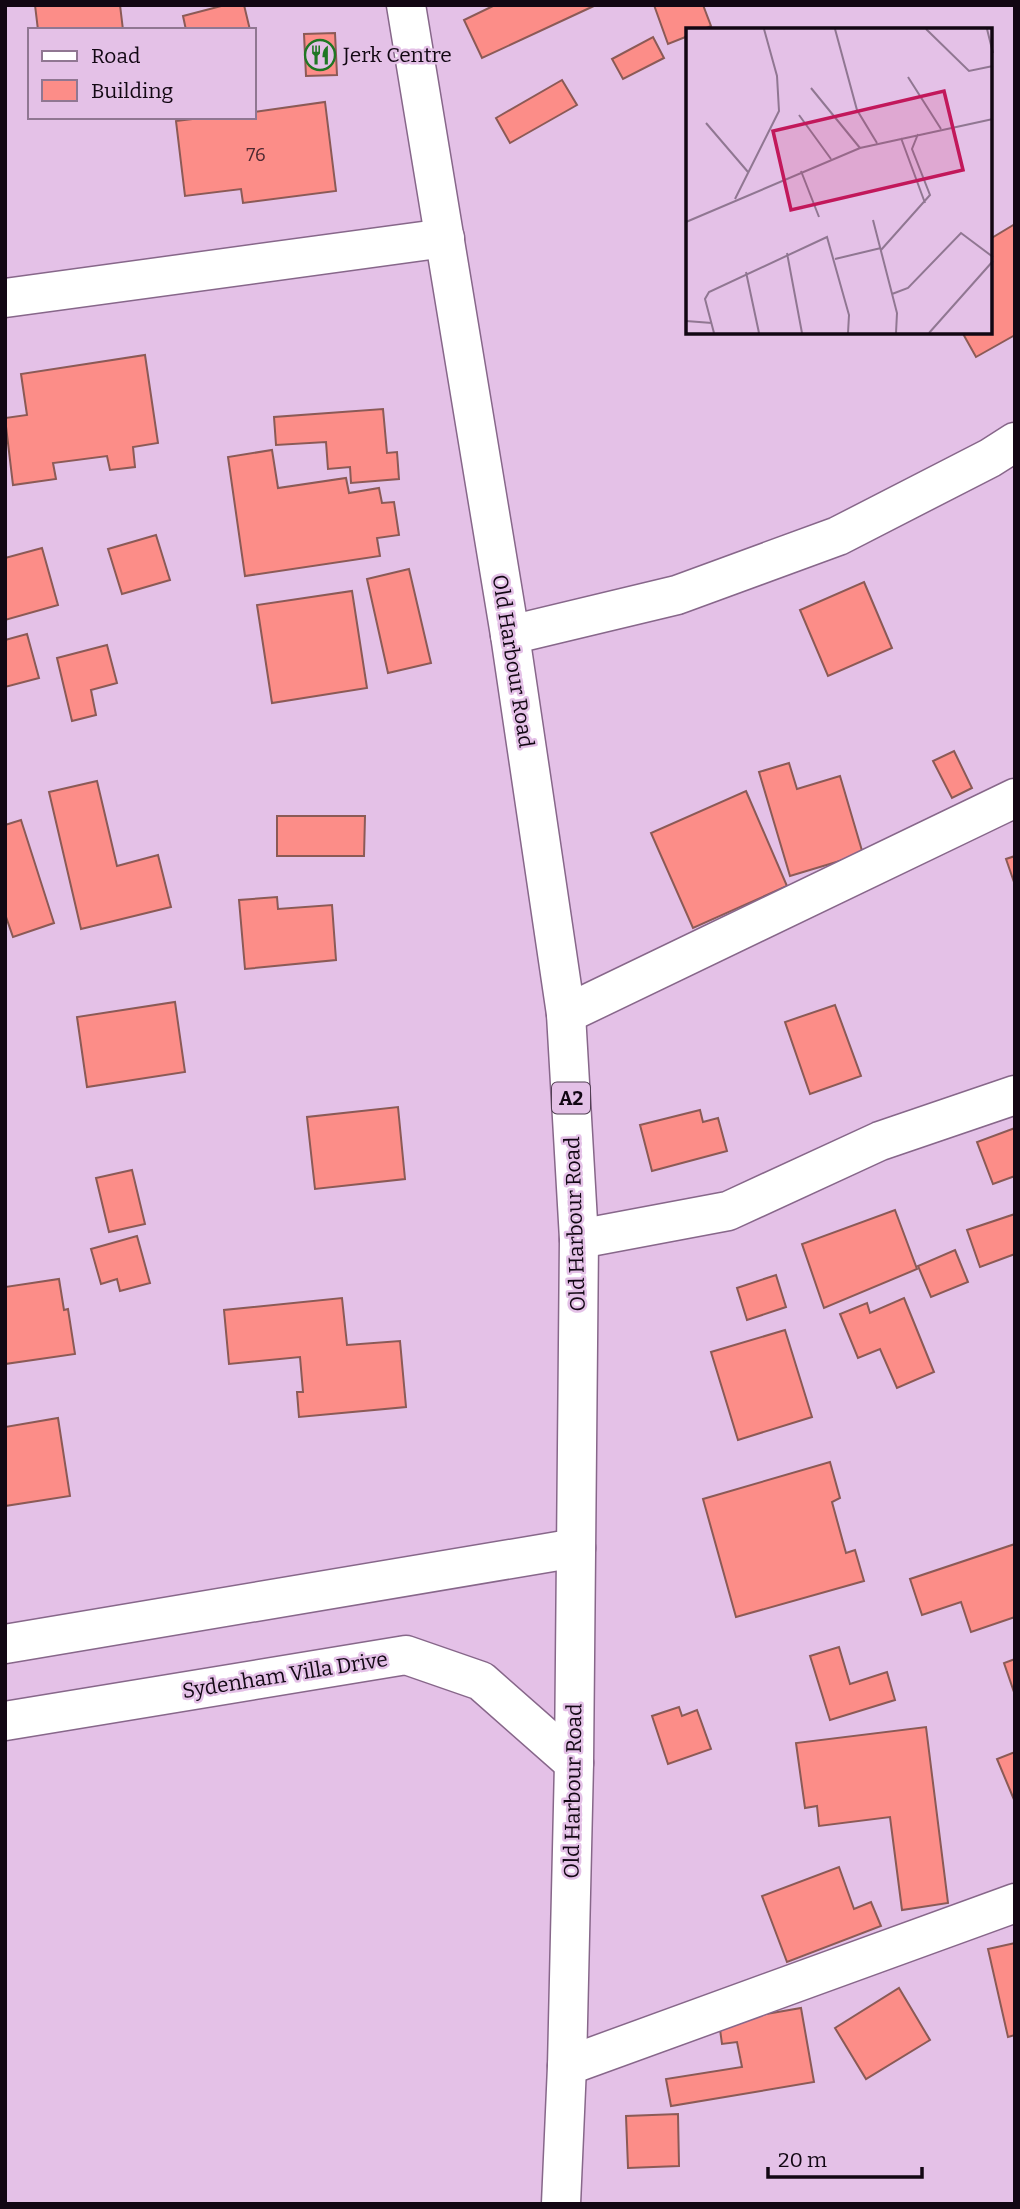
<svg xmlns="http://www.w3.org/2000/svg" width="1020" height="2209" font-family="Bitter,serif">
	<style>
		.building { fill: #fc8d88; stroke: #8b5a56; stroke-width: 2 }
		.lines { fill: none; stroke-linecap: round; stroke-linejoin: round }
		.minor-casing { stroke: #87678a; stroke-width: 41 }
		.major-casing { stroke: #87678a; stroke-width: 41 }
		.minor { stroke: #fff; stroke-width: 38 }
		.major { stroke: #fff; stroke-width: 38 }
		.labels { text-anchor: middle; stroke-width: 5; stroke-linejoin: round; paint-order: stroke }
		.number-label { font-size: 18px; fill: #4c2830 }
		.shield { fill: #e4c1e7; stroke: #513f53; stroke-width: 2 }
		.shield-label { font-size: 19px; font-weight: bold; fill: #120713 }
		.poi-label { font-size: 21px; fill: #120713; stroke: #e4c1e7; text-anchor: start }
		.street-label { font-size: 21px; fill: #120713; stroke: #e4c1e7 }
		.inset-road { fill: none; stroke: #907792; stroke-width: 2 }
		.view { fill: #c2185b; fill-opacity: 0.15; stroke: #c2185b; stroke-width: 3.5 }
		.inset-edge { fill: none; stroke: #120713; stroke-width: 3.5 }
	</style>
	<rect width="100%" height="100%" fill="#e4c1e7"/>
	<g class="building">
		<path d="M35 5H120L123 30H38Z"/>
		<path d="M225 5H244L250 30H186L183 16Z"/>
		<path d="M495 5H596L482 58 464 20Z"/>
		<path d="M654 5H703L711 26 702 30H688V36L668 44Z"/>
		<path d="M335 33 337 75 306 76 304 34Z"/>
		<path d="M653 37 664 58 623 79 612 59Z"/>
		<path d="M562 80 577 105 510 143 496 118Z"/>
		<path d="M325 102 336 191 243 203 241 189 185 196 176 121 209 117H254V112Z"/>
		<path d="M1015 224V335L976 357 962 332H990V239Z"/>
		<path d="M145 355 158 443 133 447 135 467 110 470 107 456 53 463 56 479 13 485 5 418 27 415 21 374Z"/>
		<path d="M383 409 387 453 397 452 399 479 351 483 350 467 328 469 326 442 276 445 274 417Z"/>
		<path d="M272 450 278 488 346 478 349 493 379 488 382 503 394 502 399 535 377 538 380 556 245 576 228 457Z"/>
		<path d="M156 535 170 580 122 594 108 549Z"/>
		<path d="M42 548 58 605 5 620V558Z"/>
		<path d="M409 569 431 663 388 673 367 579Z"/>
		<path d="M864 582 892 648 828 676 800 610Z"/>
		<path d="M352 591 367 688 272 703 257 605Z"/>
		<path d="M27 634 39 678 5 687V640Z"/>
		<path d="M107 645 117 683 91 690 96 715 72 721 57 658Z"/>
		<path d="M954 751 972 788 952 798 933 761Z"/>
		<path d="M789 763 797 789 840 776 863 854 790 876 759 772Z"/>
		<path d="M97 781 117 866 158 855 171 907 81 929 49 792Z"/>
		<path d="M746 791 787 886 693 928 651 833Z"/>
		<path d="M277 816H365L364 856H277Z"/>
		<path d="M21 820 54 923 13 937 5 914V825Z"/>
		<path d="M1015 856V885L1006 859Z"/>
		<path d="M277 897 278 909 332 905 336 960 245 969 239 900Z"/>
		<path d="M175 1002 185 1072 87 1087 77 1017Z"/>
		<path d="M835 1005 861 1076 810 1094 785 1022Z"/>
		<path d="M398 1107 405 1179 315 1189 307 1117Z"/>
		<path d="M700 1110 703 1122 718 1118 727 1151 652 1171 640 1125Z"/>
		<path d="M1015 1128V1176L993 1184 977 1142Z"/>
		<path d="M132 1170 145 1224 109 1232 96 1178Z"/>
		<path d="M895 1210 917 1269 824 1308 802 1244Z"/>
		<path d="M1015 1214V1254L980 1267 967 1230Z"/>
		<path d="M137 1236 150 1283 120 1291 117 1279 101 1284 91 1249Z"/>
		<path d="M955 1250 968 1282 931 1297 918 1266Z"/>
		<path d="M776 1275 786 1307 747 1320 737 1288Z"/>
		<path d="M59 1279 64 1310 68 1309 75 1354 5 1364V1287Z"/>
		<path d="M342 1298 347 1345 400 1341 406 1407 299 1417 297 1392H303L300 1357 229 1364 224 1310Z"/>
		<path d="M904 1298 934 1372 897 1388 880 1349 858 1358 840 1314 867 1303 870 1313Z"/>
		<path d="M785 1330 812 1417 738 1440 711 1352Z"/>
		<path d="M58 1418 70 1496 5 1506V1427Z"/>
		<path d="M830 1462 840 1498 832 1502 846 1553 855 1550 864 1581 736 1617 703 1499Z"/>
		<path d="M1015 1544V1617L971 1632 961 1602 922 1615 910 1579Z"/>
		<path d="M839 1647 850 1684 887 1672 895 1700 830 1720 810 1656Z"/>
		<path d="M1015 1659V1695L1004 1663Z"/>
		<path d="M679 1707 682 1716 697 1710 711 1749 668 1764 652 1716Z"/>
		<path d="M926 1727 948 1903 902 1910 890 1817 819 1826 817 1806 805 1808 796 1743Z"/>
		<path d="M1015 1752V1802L997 1759Z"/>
		<path d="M839 1867 854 1909 871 1902 881 1926 787 1962 762 1896Z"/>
		<path d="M1015 1943V2035L1008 2037 988 1949Z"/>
		<path d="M899 1988 930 2040 866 2079 835 2028Z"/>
		<path d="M801 2008 814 2082 671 2106 666 2079 742 2067 737 2042 722 2044 719 2022Z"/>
		<path d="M678 2114 679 2166 628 2168 626 2116Z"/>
	</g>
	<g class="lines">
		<g class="minor-casing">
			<g id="minor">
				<path d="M5 298 445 238"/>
				<path d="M510 635 677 595 838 536 990 458 1015 442"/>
				<path d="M566 1014 1015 798"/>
				<path d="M579 1239 728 1211 880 1141 1015 1095"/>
				<path d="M5 1644 576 1548"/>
				<path d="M5 1721 406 1655 481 1681 574 1763"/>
				<path d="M567 2066 1015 1903"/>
			</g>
		</g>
		<g class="major-casing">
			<path id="major" d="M406 5 510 635 566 1014 579 1239 574 1763 567 2066 561 2204"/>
		</g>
		<use href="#minor" class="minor"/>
		<use href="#major" class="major"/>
	</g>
	<defs>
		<g id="restaurant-ring" transform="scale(1.575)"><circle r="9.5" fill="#e4c1e7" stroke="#1f7724" stroke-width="1.5"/><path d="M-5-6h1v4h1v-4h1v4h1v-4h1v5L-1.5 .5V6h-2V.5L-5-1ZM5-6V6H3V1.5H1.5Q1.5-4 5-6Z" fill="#1f7724"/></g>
	</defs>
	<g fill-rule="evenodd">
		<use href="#restaurant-ring" x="320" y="55"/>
	</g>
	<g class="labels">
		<g class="number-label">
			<text x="256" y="161">76</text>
		</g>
		<rect class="shield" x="552" y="1082.5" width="38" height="31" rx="5"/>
		<g class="shield-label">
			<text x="571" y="1105">A2</text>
		</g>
		<g class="poi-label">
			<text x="343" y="62">Jerk Centre</text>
		</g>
		<g class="street-label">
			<text transform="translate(513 661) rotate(81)" y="7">Old Harbour Road</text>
			<text transform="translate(575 1224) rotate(-92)" y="7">Old Harbour Road</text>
			<text transform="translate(285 1675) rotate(-9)" y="7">Sydenham Villa Drive</text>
			<text transform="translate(573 1791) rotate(-89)" y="7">Old Harbour Road</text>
		</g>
	</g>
	<g transform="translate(686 28)">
		<rect width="306" height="306" fill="#e4c1e7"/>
		<path class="inset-road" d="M149 1 171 82 191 115M240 1 283 43 307 38M301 1 307 25M222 49 255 101M125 60 174 120M113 87 145 131M20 95 62 144M215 110 239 175M115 143 133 189M49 171 93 83 91 48 78 1M187 192 211 285 210 305M0 194 174 120 307 91M195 222 244 167 226 121 232 106M101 225 116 305M149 231 195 220M60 244 73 305M206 266 222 260 275 205 307 229M0 293 26 295M28 305 19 271 23 264 141 209 163 287 162 305M243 305 307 233"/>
		<path class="view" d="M258 63 277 142 105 182 87 103Z"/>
		<rect width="306" height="306" class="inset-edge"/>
	</g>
	<rect width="1020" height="2209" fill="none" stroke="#120713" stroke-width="14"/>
	<rect x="28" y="28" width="228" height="91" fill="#e4c1e7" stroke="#907792" stroke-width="2"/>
	<rect x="42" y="51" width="35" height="10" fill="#ffffff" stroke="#907792" stroke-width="2"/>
	<text x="91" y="63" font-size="21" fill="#120713">Road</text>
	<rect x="42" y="80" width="35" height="21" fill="#fc8d88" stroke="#907792" stroke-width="2"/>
	<text x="91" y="98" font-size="21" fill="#120713">Building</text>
	<path d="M768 2167v10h154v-10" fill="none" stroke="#120713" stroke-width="3.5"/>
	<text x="778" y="2167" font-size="21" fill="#120713" stroke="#e4c1e7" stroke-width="5" paint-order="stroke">20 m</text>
</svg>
